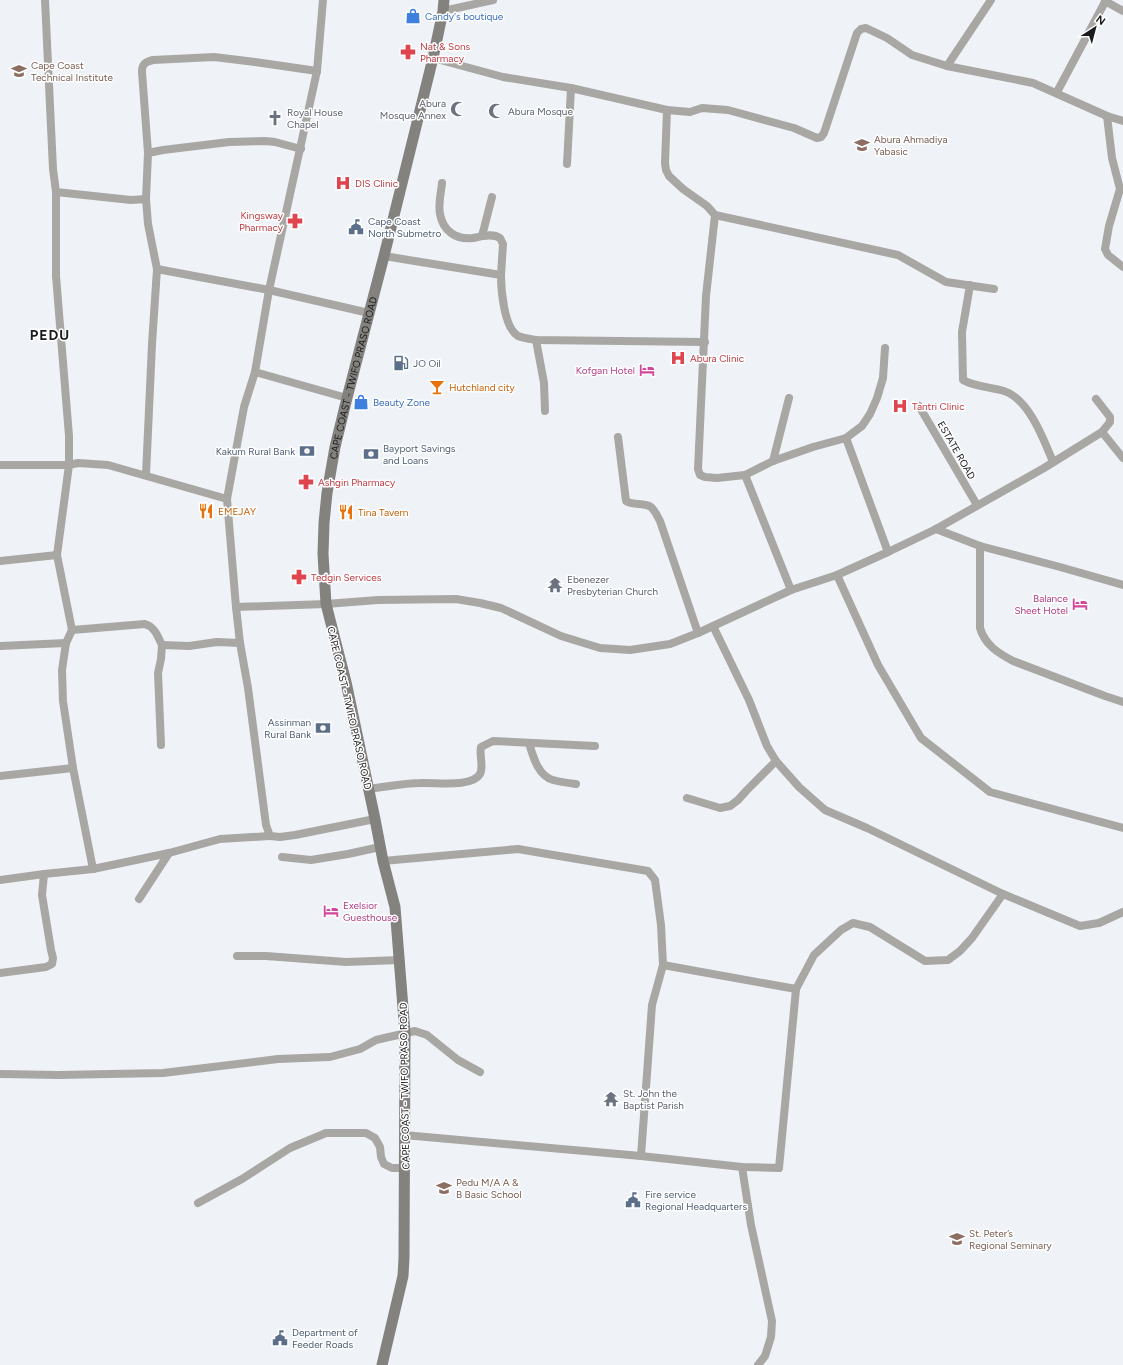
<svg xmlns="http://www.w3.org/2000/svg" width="1123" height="1365" font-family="Figtree,sans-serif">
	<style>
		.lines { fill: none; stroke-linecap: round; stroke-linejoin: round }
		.minor { stroke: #a8a7a4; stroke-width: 8 }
		.secondary { stroke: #84827f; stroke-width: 11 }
		.labels { text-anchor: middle; stroke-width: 3; stroke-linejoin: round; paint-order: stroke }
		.shop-label { font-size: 10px; fill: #366cbe; stroke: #fff; text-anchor: start }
		.health-label { font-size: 10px; fill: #be3a42; stroke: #fff; text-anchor: start }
		.education-label { font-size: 10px; fill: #785e54; stroke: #fff; text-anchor: start }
		.worship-label { font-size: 10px; fill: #5b616d; stroke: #fff; text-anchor: start }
		.service-label { font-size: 10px; fill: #4e5e75; stroke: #fff; text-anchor: start }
		.hotel-label { font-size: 10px; fill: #b23c85; stroke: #fff; text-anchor: end }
		.street-label { font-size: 10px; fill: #1a1b1d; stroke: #fff }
		.food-label { font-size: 10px; fill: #c56008; stroke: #fff; text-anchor: start }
		.district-label { font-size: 14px; font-weight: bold; letter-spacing: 1px; fill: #1a1b1d; stroke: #fff }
	</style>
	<rect width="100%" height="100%" fill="#eff3f8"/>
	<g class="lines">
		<g class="minor">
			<path d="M45 0 53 169 56 192 131 200 146 199 148 224 157 269 152 344 146 475"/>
			<path d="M991 0 947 66 1033 83 1107 116 1123 121"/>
			<path d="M1105 1 1123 11"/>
			<path d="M443 11 493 0"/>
			<path d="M433 58 503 77 571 88 667 110 690 112 702 108 728 110 794 128 817 138 821 137 824 133 857 33 861 29 866 28 887 38 912 55 947 66"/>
			<path d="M1057 92 1106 0"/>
			<path d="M667 110 665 163 666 170 669 176 683 189 707 206 715 215 706 296 698 469 700 475 705 477 717 478 745 475 773 461 813 447 846 438 862 426 870 414 877 398 883 378 885 348"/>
			<path d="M1107 116 1112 158 1120 189 1109 226 1105 249 1108 255 1123 267"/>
			<path d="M148 153 163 150 229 142 265 141 275 142 301 149"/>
			<path d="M567 164 571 88"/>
			<path d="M442 183C441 193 438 205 440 214 443 231 456 240 473 238 481 236 493 233 500 238L503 244 501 275"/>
			<path d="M146 199 148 153 142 72C142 64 145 62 153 60L214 57 255 62 317 71"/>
			<path d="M715 215 898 255 946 282 994 289"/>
			<path d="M482 236 492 197"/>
			<path d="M384 256 501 275C501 290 504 328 518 336 523 338 530 339 536 340L705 342"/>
			<path d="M157 269 269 290 317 71 323 0"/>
			<path d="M970 285 962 332 963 380C975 387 991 387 1004 391 1029 399 1044 440 1053 462"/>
			<path d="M536 340 544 383 545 411"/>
			<path d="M255 372 269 290 369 313"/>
			<path d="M919 406 977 505"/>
			<path d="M1102 432 1123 458"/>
			<path d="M618 437 626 501C633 506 644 502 651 507 655 511 658 517 660 521L698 633"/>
			<path d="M846 438 888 552"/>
			<path d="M773 461 789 398"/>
			<path d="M0 465H69V436L56 276V192"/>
			<path d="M745 475 791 590"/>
			<path d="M936 529 980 546 1060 567 1123 585"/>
			<path d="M980 546V628C985 645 998 653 1013 661L1105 696 1123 702"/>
			<path d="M0 561 57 555"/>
			<path d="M837 575 878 665 921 738 990 792 1123 828"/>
			<path d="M236 607 326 604 378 600 456 599 480 603 501 608 561 636 600 648 630 650 670 644 698 633 791 590 837 575 888 552 936 529 1044 468 1102 432 1110 422V417L1096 399"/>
			<path d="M72 630 145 624C155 627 158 637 162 645"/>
			<path d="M240 643 248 688 266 825 270 836 280 837 295 835 375 819"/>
			<path d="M0 646 66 643"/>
			<path d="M529 743C533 756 538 776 553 780 560 782 568 783 576 784"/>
			<path d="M161 745 158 673 161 659 162 645 189 646 217 642 240 643 236 607 227 499 244 407 255 372 347 398"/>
			<path d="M0 776 73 768"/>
			<path d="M368 789C386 787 403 783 421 783 435 782 472 788 480 774 484 767 479 755 481 747L493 741 595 746"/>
			<path d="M687 798 720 808 730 806 738 800 747 790 776 761"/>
			<path d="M282 857 311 860 348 854 380 847"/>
			<path d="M383 861 518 849 648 871 655 880 661 925 663 965"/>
			<path d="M93 869 73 768 63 701 62 670 66 643 72 630 57 555 69 465 78 463 108 465 227 499"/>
			<path d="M0 880 44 874 93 869 169 853 220 839 270 836"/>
			<path d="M1003 894 1080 926 1099 923 1123 912"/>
			<path d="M139 899 169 853"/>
			<path d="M237 956H266L346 962 400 960"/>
			<path d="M0 973 46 967 52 964 53 958 51 950 42 895 44 874"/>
			<path d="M0 1074 58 1075 163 1073 278 1059 330 1057 360 1049 376 1040 415 1031 427 1035 458 1060 480 1072"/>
			<path d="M404 1135 641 1156 742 1167 779 1168 796 989 814 955 841 930 853 923 870 927 925 961 948 960 960 951 972 938 1003 894 867 828 825 810 799 787 776 761 767 746 749 700 713 626"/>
			<path d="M641 1156 652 1005 663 965 796 989"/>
			<path d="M742 1167 751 1225 772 1321 771 1337 765 1356 758 1365"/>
			<path d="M198 1203 242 1179 290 1148 326 1133H366L375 1138 380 1147 381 1157 384 1164 392 1168H405"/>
		</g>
		<path class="secondary" id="s1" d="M382 1365 403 1276 404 1258 405 1033 395 907 383 861 375 819 346 682 326 604 323 554 324 523 327 493 335 447 347 398 384 256 433 58 443 11 444 0"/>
	</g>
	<defs>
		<g id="shop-bare" transform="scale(1.2)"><path d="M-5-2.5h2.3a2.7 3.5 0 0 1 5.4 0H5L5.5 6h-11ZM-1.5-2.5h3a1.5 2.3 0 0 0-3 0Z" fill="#3f7fe0" stroke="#fff" stroke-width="2.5" paint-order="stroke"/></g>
		<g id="pharmacy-bare" transform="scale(1.2)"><path d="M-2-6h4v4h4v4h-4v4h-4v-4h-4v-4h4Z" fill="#e0444e" stroke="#fff" stroke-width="2.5" paint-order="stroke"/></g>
		<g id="school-bare" transform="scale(1.2)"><path d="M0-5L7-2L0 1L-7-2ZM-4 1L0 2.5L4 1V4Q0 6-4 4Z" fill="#8d6e63" stroke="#fff" stroke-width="2.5" paint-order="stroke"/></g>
		<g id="mosque-bare" transform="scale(1.2)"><path d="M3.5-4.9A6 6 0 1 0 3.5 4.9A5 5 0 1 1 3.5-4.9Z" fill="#6b7280" stroke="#fff" stroke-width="2.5" paint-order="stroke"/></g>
		<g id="church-bare" transform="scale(1.2)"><path d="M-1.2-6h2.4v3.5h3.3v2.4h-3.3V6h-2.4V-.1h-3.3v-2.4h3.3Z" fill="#6b7280" stroke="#fff" stroke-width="2.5" paint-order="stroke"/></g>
		<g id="hospital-bare" transform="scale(1.2)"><path d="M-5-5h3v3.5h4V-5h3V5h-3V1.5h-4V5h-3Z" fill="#e0444e" stroke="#fff" stroke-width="2.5" paint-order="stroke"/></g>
		<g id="civic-bare" transform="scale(1.2)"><path d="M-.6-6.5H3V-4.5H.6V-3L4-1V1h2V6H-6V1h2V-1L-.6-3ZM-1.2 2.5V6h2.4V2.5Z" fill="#5c6f8a" stroke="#fff" stroke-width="2.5" paint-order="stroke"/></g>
		<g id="fuel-bare" transform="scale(1.2)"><path d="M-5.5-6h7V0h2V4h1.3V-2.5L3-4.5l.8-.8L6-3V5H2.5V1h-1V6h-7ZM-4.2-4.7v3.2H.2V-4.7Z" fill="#5c6f8a" stroke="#fff" stroke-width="2.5" paint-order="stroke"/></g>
		<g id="hotel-bare" transform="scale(1.2)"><path d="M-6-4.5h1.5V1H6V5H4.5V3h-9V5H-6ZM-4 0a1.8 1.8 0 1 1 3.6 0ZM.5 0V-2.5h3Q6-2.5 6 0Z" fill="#d1479c" stroke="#fff" stroke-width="2.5" paint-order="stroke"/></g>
		<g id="bar-bare" transform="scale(1.2)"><path d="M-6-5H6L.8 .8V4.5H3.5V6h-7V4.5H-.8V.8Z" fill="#e8710a" stroke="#fff" stroke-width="2.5" paint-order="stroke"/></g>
		<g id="bank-bare" transform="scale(1.2)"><path d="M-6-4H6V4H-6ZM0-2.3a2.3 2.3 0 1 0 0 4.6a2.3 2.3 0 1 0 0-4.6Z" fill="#5c6f8a" stroke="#fff" stroke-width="2.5" paint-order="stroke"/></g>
		<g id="restaurant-bare" transform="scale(1.2)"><path d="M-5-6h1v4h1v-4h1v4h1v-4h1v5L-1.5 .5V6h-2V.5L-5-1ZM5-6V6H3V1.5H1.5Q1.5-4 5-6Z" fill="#e8710a" stroke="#fff" stroke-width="2.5" paint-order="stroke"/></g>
		<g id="temple-bare" transform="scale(1.2)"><path d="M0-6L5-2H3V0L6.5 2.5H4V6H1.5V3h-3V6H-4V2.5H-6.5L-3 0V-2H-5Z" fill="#6b7280" stroke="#fff" stroke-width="2.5" paint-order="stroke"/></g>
		<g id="university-bare" transform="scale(1.2)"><path d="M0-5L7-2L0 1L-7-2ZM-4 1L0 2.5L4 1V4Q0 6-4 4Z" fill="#8d6e63" stroke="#fff" stroke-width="2.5" paint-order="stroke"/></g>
	</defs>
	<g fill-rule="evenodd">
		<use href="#shop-bare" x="413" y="16"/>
		<use href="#pharmacy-bare" x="408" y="52"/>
		<use href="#school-bare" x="19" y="71"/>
		<use href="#mosque-bare" x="458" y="109"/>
		<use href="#mosque-bare" x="496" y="111"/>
		<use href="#church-bare" x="275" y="118"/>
		<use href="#school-bare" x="862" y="145"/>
		<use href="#hospital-bare" x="343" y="183"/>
		<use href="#pharmacy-bare" x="295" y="221"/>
		<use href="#civic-bare" x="356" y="227"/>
		<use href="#hospital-bare" x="678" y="358"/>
		<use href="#fuel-bare" x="401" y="363"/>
		<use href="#hotel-bare" x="647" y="370"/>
		<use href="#bar-bare" x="437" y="387"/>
		<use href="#shop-bare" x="361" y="402"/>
		<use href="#hospital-bare" x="900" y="406"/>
		<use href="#bank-bare" x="307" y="451"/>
		<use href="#bank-bare" x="371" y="454"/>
		<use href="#pharmacy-bare" x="306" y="482"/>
		<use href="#restaurant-bare" x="206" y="511"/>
		<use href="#restaurant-bare" x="346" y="512"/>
		<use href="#pharmacy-bare" x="299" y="577"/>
		<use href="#temple-bare" x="555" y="585"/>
		<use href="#hotel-bare" x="1080" y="604"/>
		<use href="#bank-bare" x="323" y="728"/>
		<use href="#hotel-bare" x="331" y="911"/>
		<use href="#temple-bare" x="611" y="1099"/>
		<use href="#school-bare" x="444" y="1188"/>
		<use href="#civic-bare" x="633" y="1200"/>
		<use href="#university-bare" x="957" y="1239"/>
		<use href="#civic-bare" x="280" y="1338"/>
	</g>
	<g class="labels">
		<g class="shop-label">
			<text x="425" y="20">Candy's boutique</text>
			<text x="373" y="406">Beauty Zone</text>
		</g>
		<g class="health-label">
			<text x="420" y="50">Nat &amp; Sons<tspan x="420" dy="12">Pharmacy</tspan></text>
			<text x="355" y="187">DIS Clinic</text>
			<text x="283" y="219" text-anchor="end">Kingsway<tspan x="283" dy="12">Pharmacy</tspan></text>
			<text x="690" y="362">Abura Clinic</text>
			<text x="912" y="410">Tantri Clinic</text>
			<text x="318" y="486">Ashgin Pharmacy</text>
			<text x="311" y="581">Tedgin Services</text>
		</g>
		<g class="education-label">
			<text x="31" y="69">Cape Coast<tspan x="31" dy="12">Technical Institute</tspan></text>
			<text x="874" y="143">Abura Ahmadiya<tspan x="874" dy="12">Yabasic</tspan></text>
			<text x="456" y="1186">Pedu M/A A &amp;<tspan x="456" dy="12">B Basic School</tspan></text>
			<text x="969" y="1237">St. Peter’s<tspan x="969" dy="12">Regional Seminary</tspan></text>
		</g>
		<g class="worship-label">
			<text x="446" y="107" text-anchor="end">Abura<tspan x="446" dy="12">Mosque Annex</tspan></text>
			<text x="508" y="115">Abura Mosque</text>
			<text x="287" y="116">Royal House<tspan x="287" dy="12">Chapel</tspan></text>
			<text x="567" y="583">Ebenezer<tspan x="567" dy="12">Presbyterian Church</tspan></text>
			<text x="623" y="1097">St. John the<tspan x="623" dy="12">Baptist Parish</tspan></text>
		</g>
		<g class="service-label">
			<text x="368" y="225">Cape Coast<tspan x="368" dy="12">North Submetro</tspan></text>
			<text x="413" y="367">JO Oil</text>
			<text x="383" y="452">Bayport Savings<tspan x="383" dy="12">and Loans</tspan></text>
			<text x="295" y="455" text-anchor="end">Kakum Rural Bank</text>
			<text x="311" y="726" text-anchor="end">Assinman<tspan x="311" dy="12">Rural Bank</tspan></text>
			<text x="645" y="1198">Fire service<tspan x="645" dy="12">Regional Headquarters</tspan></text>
			<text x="292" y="1336">Department of<tspan x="292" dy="12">Feeder Roads</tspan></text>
		</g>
		<g class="hotel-label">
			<text x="635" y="374">Kofgan Hotel</text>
			<text x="1068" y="602">Balance<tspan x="1068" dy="12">Sheet Hotel</tspan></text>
			<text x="343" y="909" text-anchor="start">Exelsior<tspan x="343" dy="12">Guesthouse</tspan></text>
		</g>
		<g class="street-label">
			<text dy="4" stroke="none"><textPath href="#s1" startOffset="1001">CAPE COAST - TWIFO PRASO ROAD</textPath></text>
			<text transform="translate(957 450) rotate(60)" y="4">ESTATE ROAD</text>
			<text transform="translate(350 708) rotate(77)" y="4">CAPE COAST - TWIFO PRASO ROAD</text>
			<text transform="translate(404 1086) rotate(-91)" y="4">CAPE COAST - TWIFO PRASO ROAD</text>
		</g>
		<g class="food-label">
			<text x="449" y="391">Hutchland city</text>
			<text x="218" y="515">EMEJAY</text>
			<text x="358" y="516">Tina Tavern</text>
		</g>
		<g class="district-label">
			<text x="50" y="340">PEDU</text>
		</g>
	</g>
	<g transform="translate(1095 28) rotate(36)" stroke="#ffffff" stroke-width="3" paint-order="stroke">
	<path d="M0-3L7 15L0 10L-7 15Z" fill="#1a1b1d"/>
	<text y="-6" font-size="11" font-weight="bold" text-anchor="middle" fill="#1a1b1d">N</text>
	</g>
</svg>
